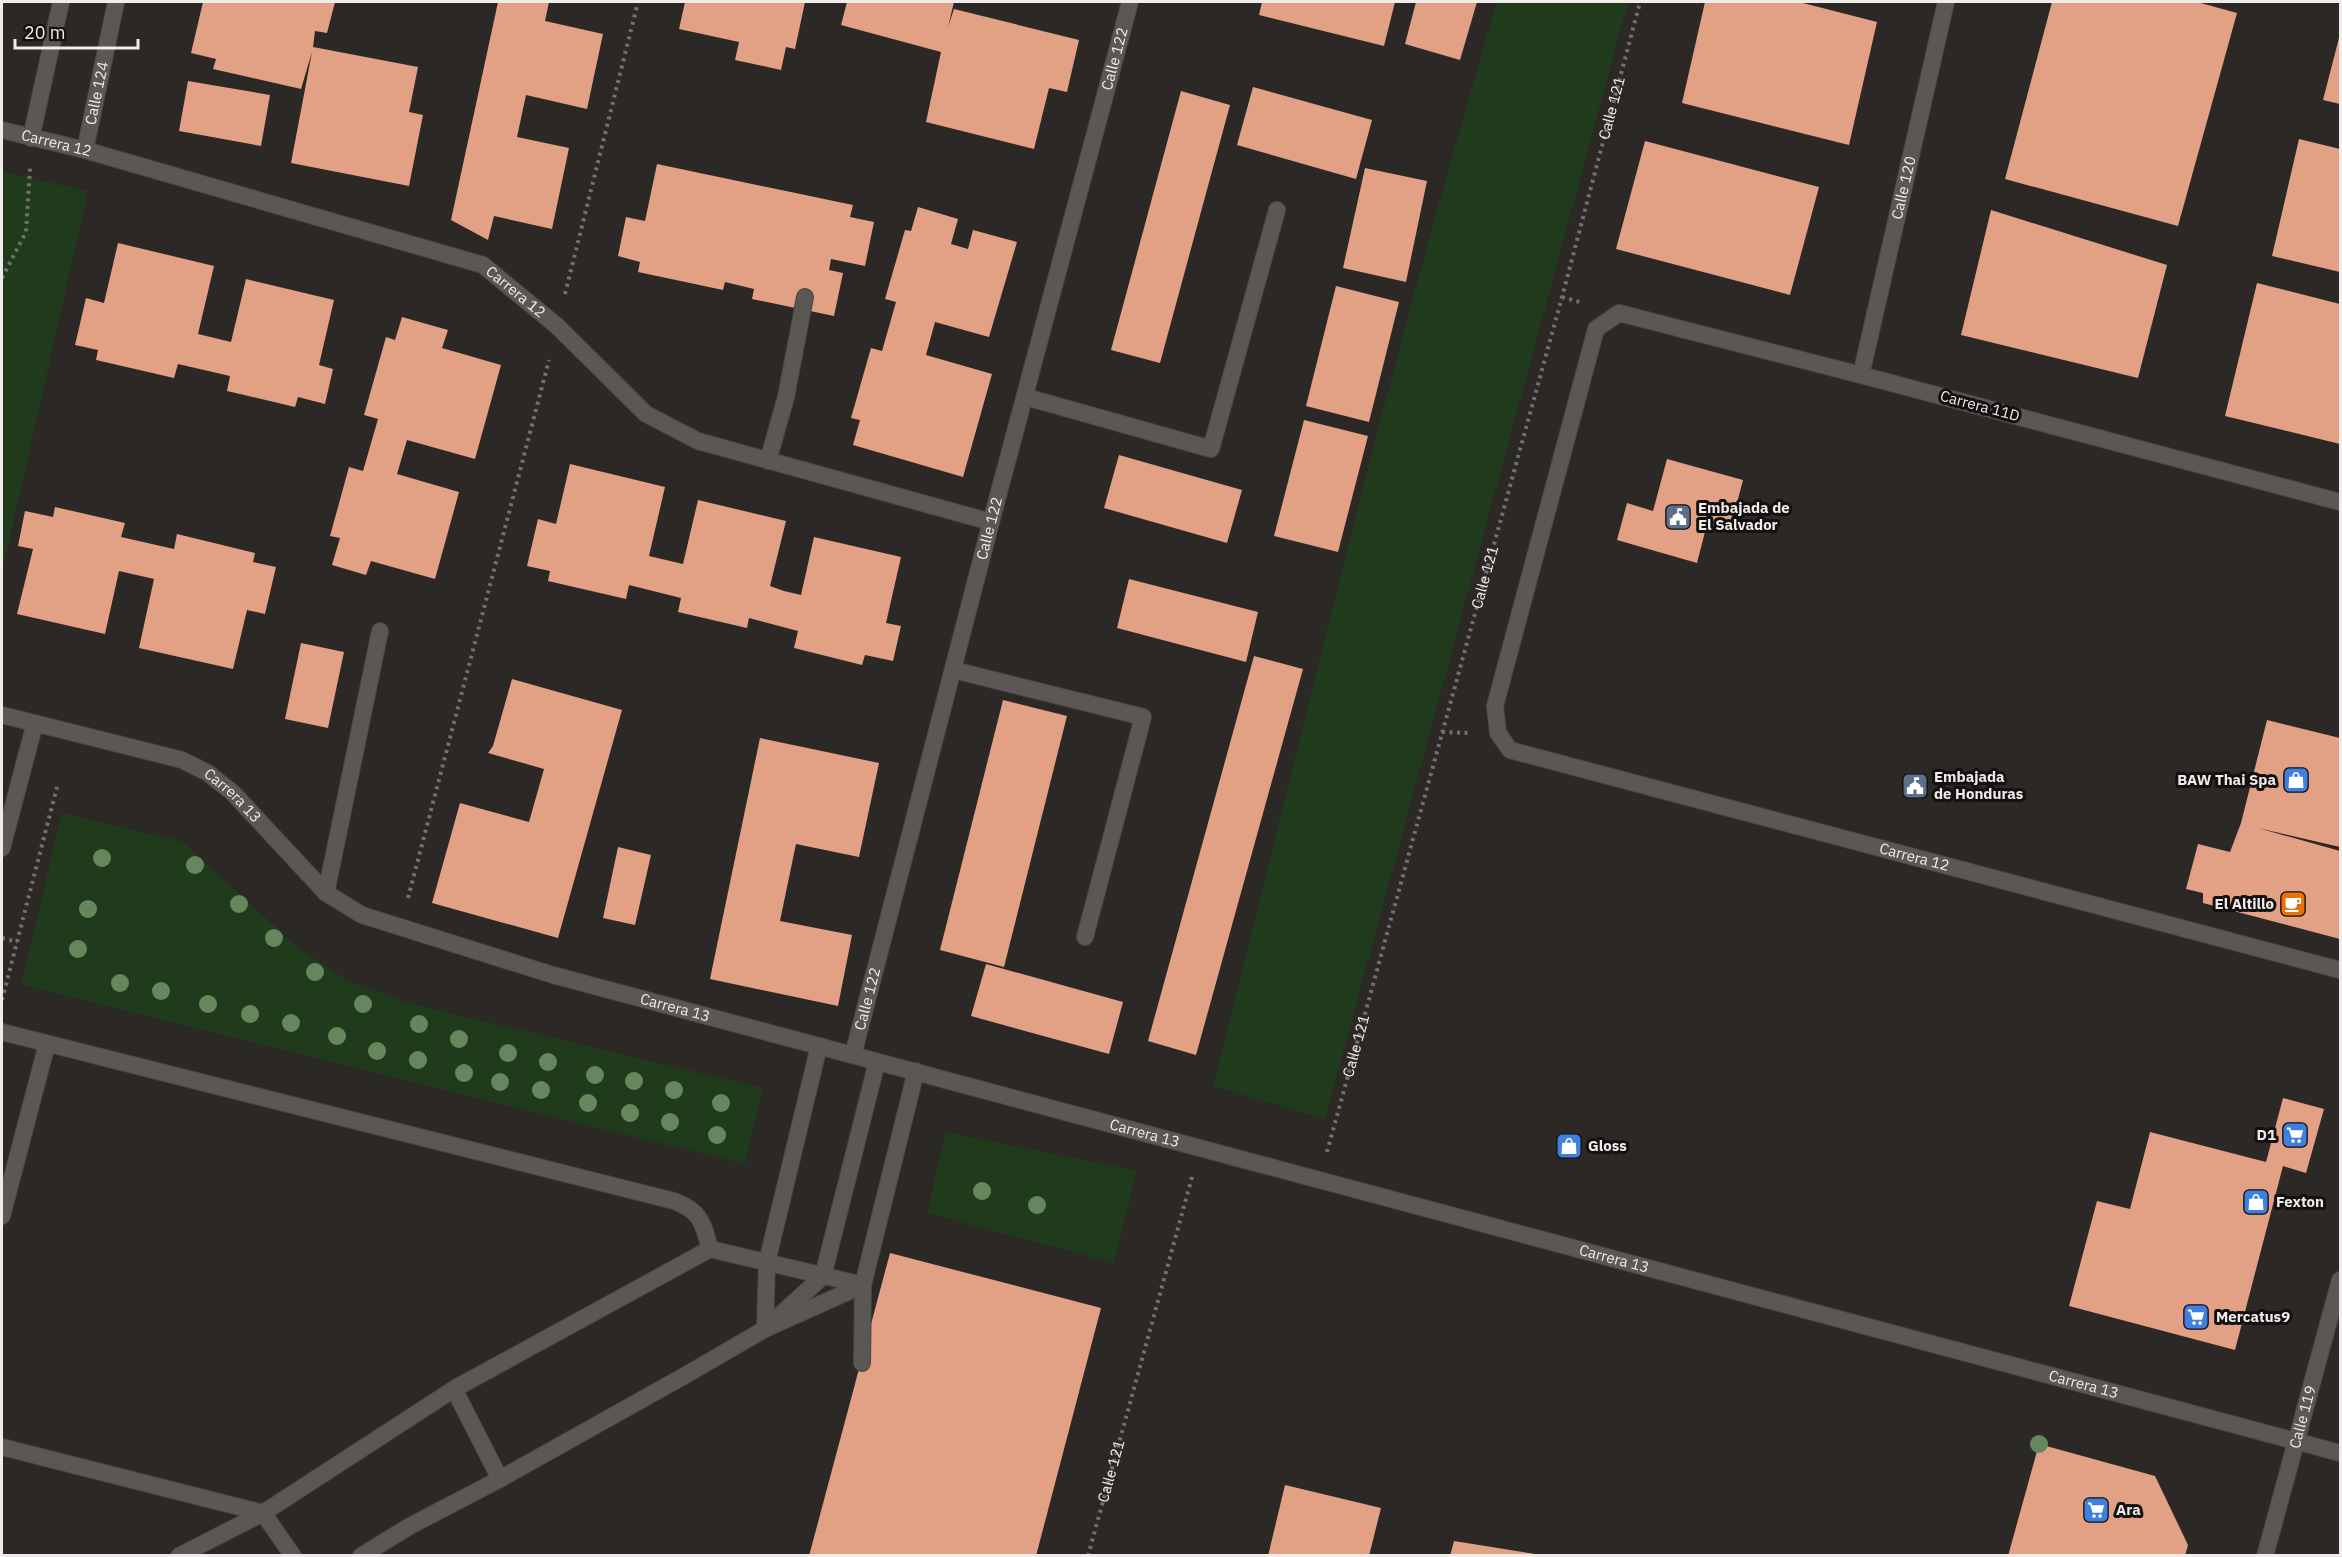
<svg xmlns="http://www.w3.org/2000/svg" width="2342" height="1557" font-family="'IBM Plex Sans',sans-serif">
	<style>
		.green { fill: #203b1c }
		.building { fill: #e2a085 }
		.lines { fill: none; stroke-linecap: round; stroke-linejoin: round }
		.service-casing { stroke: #494644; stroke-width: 18 }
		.minor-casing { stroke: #494644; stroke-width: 18 }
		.tertiary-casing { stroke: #494644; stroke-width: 18 }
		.path { stroke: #74706e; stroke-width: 4; stroke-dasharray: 3 4.5; stroke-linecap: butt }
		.service { stroke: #5b5755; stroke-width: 16 }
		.minor { stroke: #5b5755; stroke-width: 16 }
		.tertiary { stroke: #5b5755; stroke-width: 16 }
		.tree { fill: #66875e }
		.labels { text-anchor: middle; stroke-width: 6; stroke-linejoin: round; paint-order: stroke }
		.street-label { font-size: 15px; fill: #efeceb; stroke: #131110 }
		.poi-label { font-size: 15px; font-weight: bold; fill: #efeceb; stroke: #131110; text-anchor: start }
	</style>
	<rect width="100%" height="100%" fill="#2c2826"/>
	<g class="green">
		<path d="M1497 2H1628L1325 1119 1213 1086C1304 724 1390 359 1497 2Z"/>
		<path d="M2 172 88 191 2 573Z"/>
		<path d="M62 813 181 841 300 949 346 980 408 1003 763 1088 745 1164 21 985Z"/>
		<path d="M946 1132 1137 1171 1114 1263 927 1213Z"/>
	</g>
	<g class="building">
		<path d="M203 2H335L327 33 315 31 313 47 418 67 409 112 423 115 409 186 291 163 312 52 301 89 213 69 216 59 191 53Z"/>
		<path d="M498 2H549L545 21 603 34 587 109 526 95 517 137 569 148 552 229 494 216 488 240 451 220Z"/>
		<path d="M685 2H805L795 49 786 47 781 70 735 60 739 42 679 29Z"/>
		<path d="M847 2H954L948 27 954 9 1079 40 1067 92 1049 88 1034 149 926 122 941 52 841 25Z"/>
		<path d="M1262 2H1395L1384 46 1259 15Z"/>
		<path d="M1416 2H1477L1460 60 1405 44Z"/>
		<path d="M1705 2H1799L1877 22 1849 145 1682 103Z"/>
		<path d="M2052 2H2197L2237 13 2178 226 2005 179Z"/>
		<path d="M2340 34V104L2323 100Z"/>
		<path d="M188 81 270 95 261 146 179 131Z"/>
		<path d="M1253 87 1372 120 1356 179 1237 145Z"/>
		<path d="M1181 91 1230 105 1160 363 1111 350Z"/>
		<path d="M2299 139 2340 149V272L2272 256Z"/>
		<path d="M1645 141 1819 187 1790 295 1616 249Z"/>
		<path d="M657 164 853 205 850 217 874 222 865 266 831 259 829 270 843 273 834 316 752 299 754 289 725 282 723 290 638 272 640 262 618 256 626 217 645 221Z"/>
		<path d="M1365 168 1427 181 1406 282 1343 268Z"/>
		<path d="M918 207 958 219 951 244 968 249 973 230 1017 242 989 337 935 322 926 355 992 374 963 477 853 445 860 420 851 418 871 348 882 351 896 302 885 299 905 230 911 231Z"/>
		<path d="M1991 210 2167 265 2138 378 1961 335Z"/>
		<path d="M118 243 214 266 198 334 231 342 246 279 334 300 319 365 333 369 325 404 298 397 295 407 227 391 230 376 178 364 174 378 96 360 98 350 75 345 86 298 104 303Z"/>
		<path d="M2257 283 2340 304V444L2225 416Z"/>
		<path d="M1336 286 1399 302 1369 422 1306 406Z"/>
		<path d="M402 317 448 330 442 348 501 365 475 459 407 440 397 474 459 492 435 579 371 561 366 575 332 565 340 538 330 536 349 467 363 471 378 419 364 415 386 337 395 340Z"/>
		<path d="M1304 420 1368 436 1338 552 1274 536Z"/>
		<path d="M1119 455 1242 490 1227 543 1104 508Z"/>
		<path d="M1667 459 1743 480 1730 530 1707 524 1697 563 1617 540 1627 503 1653 511Z"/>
		<path d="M570 464 665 487 649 556 683 564 698 500 786 521 770 586 784 591 801 595 814 537 901 557 886 623 901 626 893 661 865 655 862 665 794 648 798 631 749 618 747 628 678 612 681 598 629 585 626 599 548 581 550 571 527 566 538 519 556 524Z"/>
		<path d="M55 507 125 523 121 537 174 549 177 534 255 553 253 562 276 567 265 614 247 610 233 669 139 648 154 579 119 571 105 634 17 614 33 549 18 546 25 511 53 517Z"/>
		<path d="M1129 579 1258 612 1246 662 1117 628Z"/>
		<path d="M301 643 344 652 328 728 285 719Z"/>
		<path d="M1254 656 1303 669 1196 1055 1148 1041Z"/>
		<path d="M512 679 622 710 558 938 432 903 460 803 529 822 544 769 488 753 493 746Z"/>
		<path d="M1003 700 1067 716 1004 967 940 950Z"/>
		<path d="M2267 720 2340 738V847L2258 828 2340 851V939L2203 903V893L2186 889 2198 844 2230 852 2241 823Z"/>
		<path d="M760 738 879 763 859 857 796 844 780 921 852 935 838 1006 710 979Z"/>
		<path d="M618 847 651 855 635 925 603 918Z"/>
		<path d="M986 964 1123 1002 1109 1054 971 1016Z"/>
		<path d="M2283 1098 2324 1109 2306 1173 2283 1166 2235 1350 2069 1306 2097 1201 2130 1209 2150 1132 2266 1162Z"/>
		<path d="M890 1253 1101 1308 1036 1556H809Z"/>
		<path d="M2039 1444 2155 1476 2188 1545 2185 1556H2008Z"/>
		<path d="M1285 1485 1381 1508 1369 1556H1268Z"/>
		<path d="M1454 1541 1535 1554V1556H1450Z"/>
	</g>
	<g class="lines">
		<g class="service-casing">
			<g id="service">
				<path d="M1026 397 1211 449 1277 210"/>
				<path d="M768 461 786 397 805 297"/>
				<path d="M954 670 1143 717 1085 937"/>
				<path d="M2 848 35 723"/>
				<path d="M326 893 380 631"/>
				<path d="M2 1032 674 1201C701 1211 703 1223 710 1249"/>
				<path d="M2 1216 47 1044"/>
				<path d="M777 1318 823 1276 877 1062"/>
				<path d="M765 1329 767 1262 819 1046"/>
				<path d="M862 1363 863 1285 916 1071"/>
				<path d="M454 1389 500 1479"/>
				<path d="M2 1447 263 1513 293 1556"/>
				<path d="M179 1556 263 1513 454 1389 710 1249 863 1285"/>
				<path d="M361 1556 410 1526 500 1479 684 1376 765 1329 863 1285"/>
			</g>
		</g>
		<g class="minor-casing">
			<g id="minor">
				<path id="s3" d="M2 130 85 150 483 265 557 326 646 414 698 441 991 522"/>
				<path d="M31 138 61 2"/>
				<path id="s4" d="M85 150 116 2"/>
				<path id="s5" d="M1861 375 1946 2"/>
				<path id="s6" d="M2340 502 1861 375 1619 313 1596 329 1495 706 1498 733 1510 750 2340 970"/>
				<path id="s7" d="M853 1055 991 522 1130 2"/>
			</g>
		</g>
		<g class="tertiary-casing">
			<g id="tertiary">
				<path id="s8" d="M2 715 182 760 208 773 233 793 326 893 362 915 553 975 2340 1453"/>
				<path id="s9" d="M2265 1556 2340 1280"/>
			</g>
		</g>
		<g class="path">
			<path d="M2 278 26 232 30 168"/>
			<path d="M565 294 638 2"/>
			<path d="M1562 297 1580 302"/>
			<path d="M1442 732 1468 733"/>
			<path d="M408 898 549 360"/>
			<path d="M2 938 17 942"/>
			<path d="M2 1000 57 787"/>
			<path id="s1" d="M1327 1152 1562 297 1640 2"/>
			<path id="s2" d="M1088 1556 1192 1177"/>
		</g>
		<use href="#service" class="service"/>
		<use href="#minor" class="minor"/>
		<use href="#tertiary" class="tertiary"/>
	</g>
	<g class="tree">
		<circle cx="102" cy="858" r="9"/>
		<circle cx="195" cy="865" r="9"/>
		<circle cx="239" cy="904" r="9"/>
		<circle cx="88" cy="909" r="9"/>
		<circle cx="274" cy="938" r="9"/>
		<circle cx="78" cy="949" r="9"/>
		<circle cx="315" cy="972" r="9"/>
		<circle cx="120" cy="983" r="9"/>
		<circle cx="161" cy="991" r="9"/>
		<circle cx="208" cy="1004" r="9"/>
		<circle cx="363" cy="1004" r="9"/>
		<circle cx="250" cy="1014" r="9"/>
		<circle cx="291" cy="1023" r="9"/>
		<circle cx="419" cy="1024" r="9"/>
		<circle cx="337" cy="1036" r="9"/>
		<circle cx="459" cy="1039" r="9"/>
		<circle cx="377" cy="1051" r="9"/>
		<circle cx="508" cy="1053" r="9"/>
		<circle cx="418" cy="1060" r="9"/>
		<circle cx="548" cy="1062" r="9"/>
		<circle cx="464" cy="1073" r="9"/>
		<circle cx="595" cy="1075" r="9"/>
		<circle cx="634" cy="1081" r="9"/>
		<circle cx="500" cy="1082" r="9"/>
		<circle cx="541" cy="1090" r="9"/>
		<circle cx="674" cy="1090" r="9"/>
		<circle cx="588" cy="1103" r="9"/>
		<circle cx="721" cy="1103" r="9"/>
		<circle cx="630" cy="1113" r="9"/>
		<circle cx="670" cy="1122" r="9"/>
		<circle cx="717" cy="1135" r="9"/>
		<circle cx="982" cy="1191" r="9"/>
		<circle cx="1037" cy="1205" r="9"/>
		<circle cx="2039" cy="1444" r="9"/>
	</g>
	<defs>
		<g id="civic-square" transform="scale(1.35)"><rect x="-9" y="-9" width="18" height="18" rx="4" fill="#5c6f8a" stroke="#131110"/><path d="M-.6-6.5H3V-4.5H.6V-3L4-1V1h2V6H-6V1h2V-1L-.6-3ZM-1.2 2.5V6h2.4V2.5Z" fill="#fff"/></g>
		<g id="shop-square" transform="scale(1.35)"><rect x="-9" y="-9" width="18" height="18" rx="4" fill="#3f7fe0" stroke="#131110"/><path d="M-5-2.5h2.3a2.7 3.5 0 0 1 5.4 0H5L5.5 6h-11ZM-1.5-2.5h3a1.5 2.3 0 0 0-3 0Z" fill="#fff"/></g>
		<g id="cafe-square" transform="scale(1.35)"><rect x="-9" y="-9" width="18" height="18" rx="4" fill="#e8710a" stroke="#131110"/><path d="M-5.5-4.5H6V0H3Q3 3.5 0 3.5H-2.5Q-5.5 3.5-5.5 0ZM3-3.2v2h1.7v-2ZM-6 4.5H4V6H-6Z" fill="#fff"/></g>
		<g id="supermarket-square" transform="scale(1.35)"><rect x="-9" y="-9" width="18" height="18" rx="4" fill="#3f7fe0" stroke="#131110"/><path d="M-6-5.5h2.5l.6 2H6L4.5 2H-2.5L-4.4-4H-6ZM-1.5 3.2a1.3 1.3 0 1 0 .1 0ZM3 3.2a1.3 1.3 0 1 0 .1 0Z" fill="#fff"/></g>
	</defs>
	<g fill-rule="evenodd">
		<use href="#civic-square" x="1678" y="517"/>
		<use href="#shop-square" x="2296" y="780"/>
		<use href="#civic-square" x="1915" y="786"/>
		<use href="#cafe-square" x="2293" y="904"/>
		<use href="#supermarket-square" x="2295" y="1135"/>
		<use href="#shop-square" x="1569" y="1146"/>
		<use href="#shop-square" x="2256" y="1202"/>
		<use href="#supermarket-square" x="2196" y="1317"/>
		<use href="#supermarket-square" x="2096" y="1510"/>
	</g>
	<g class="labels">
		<g class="street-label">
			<text dy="5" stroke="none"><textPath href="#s7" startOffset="1030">Calle 122</textPath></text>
			<text dy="5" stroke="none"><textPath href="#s4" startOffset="58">Calle 124</textPath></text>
			<text dy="5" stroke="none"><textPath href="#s1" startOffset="1082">Calle 121</textPath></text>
			<text dy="5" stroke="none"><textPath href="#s3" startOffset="56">Carrera 12</textPath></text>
			<text dy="5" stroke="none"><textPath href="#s5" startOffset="192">Calle 120</textPath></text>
			<text dy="5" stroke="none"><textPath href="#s3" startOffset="542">Carrera 12</textPath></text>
			<text transform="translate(1980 406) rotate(15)" y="5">Carrera 11D</text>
			<text dy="5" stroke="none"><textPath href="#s7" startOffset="544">Calle 122</textPath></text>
			<text dy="5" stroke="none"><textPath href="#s1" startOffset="596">Calle 121</textPath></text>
			<text dy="5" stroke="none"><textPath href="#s8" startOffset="248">Carrera 13</textPath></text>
			<text dy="5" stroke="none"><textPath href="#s6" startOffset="1630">Carrera 12</textPath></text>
			<text dy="5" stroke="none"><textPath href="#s7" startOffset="58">Calle 122</textPath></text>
			<text dy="5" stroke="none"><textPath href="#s8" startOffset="752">Carrera 13</textPath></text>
			<text dy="5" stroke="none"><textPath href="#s1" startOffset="110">Calle 121</textPath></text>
			<text dy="5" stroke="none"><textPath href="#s8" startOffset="1238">Carrera 13</textPath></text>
			<text dy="5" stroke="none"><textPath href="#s8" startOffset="1724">Carrera 13</textPath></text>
			<text dy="5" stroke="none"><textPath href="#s8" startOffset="2210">Carrera 13</textPath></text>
			<text dy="5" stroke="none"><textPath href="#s9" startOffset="144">Calle 119</textPath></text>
			<text dy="5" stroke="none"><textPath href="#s2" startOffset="88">Calle 121</textPath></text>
		</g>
		<g class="poi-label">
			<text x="1698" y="513">Embajada de<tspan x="1698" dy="17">El Salvador</tspan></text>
			<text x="1934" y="782">Embajada<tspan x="1934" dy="17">de Honduras</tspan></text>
			<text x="2276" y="785" text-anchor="end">BAW Thai Spa</text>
			<text x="2274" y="909" text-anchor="end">El Altillo</text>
			<text x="2276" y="1140" text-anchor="end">D1</text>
			<text x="1588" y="1151">Gloss</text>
			<text x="2276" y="1207">Fexton</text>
			<text x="2216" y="1322">Mercatus9</text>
			<text x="2116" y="1515">Ara</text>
		</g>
	</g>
	<rect width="2342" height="1557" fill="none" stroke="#efeceb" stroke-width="6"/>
	<path d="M15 39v9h123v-9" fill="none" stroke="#efeceb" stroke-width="3"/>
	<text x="24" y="39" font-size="18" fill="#efeceb" stroke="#131110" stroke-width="4.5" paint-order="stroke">20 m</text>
</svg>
